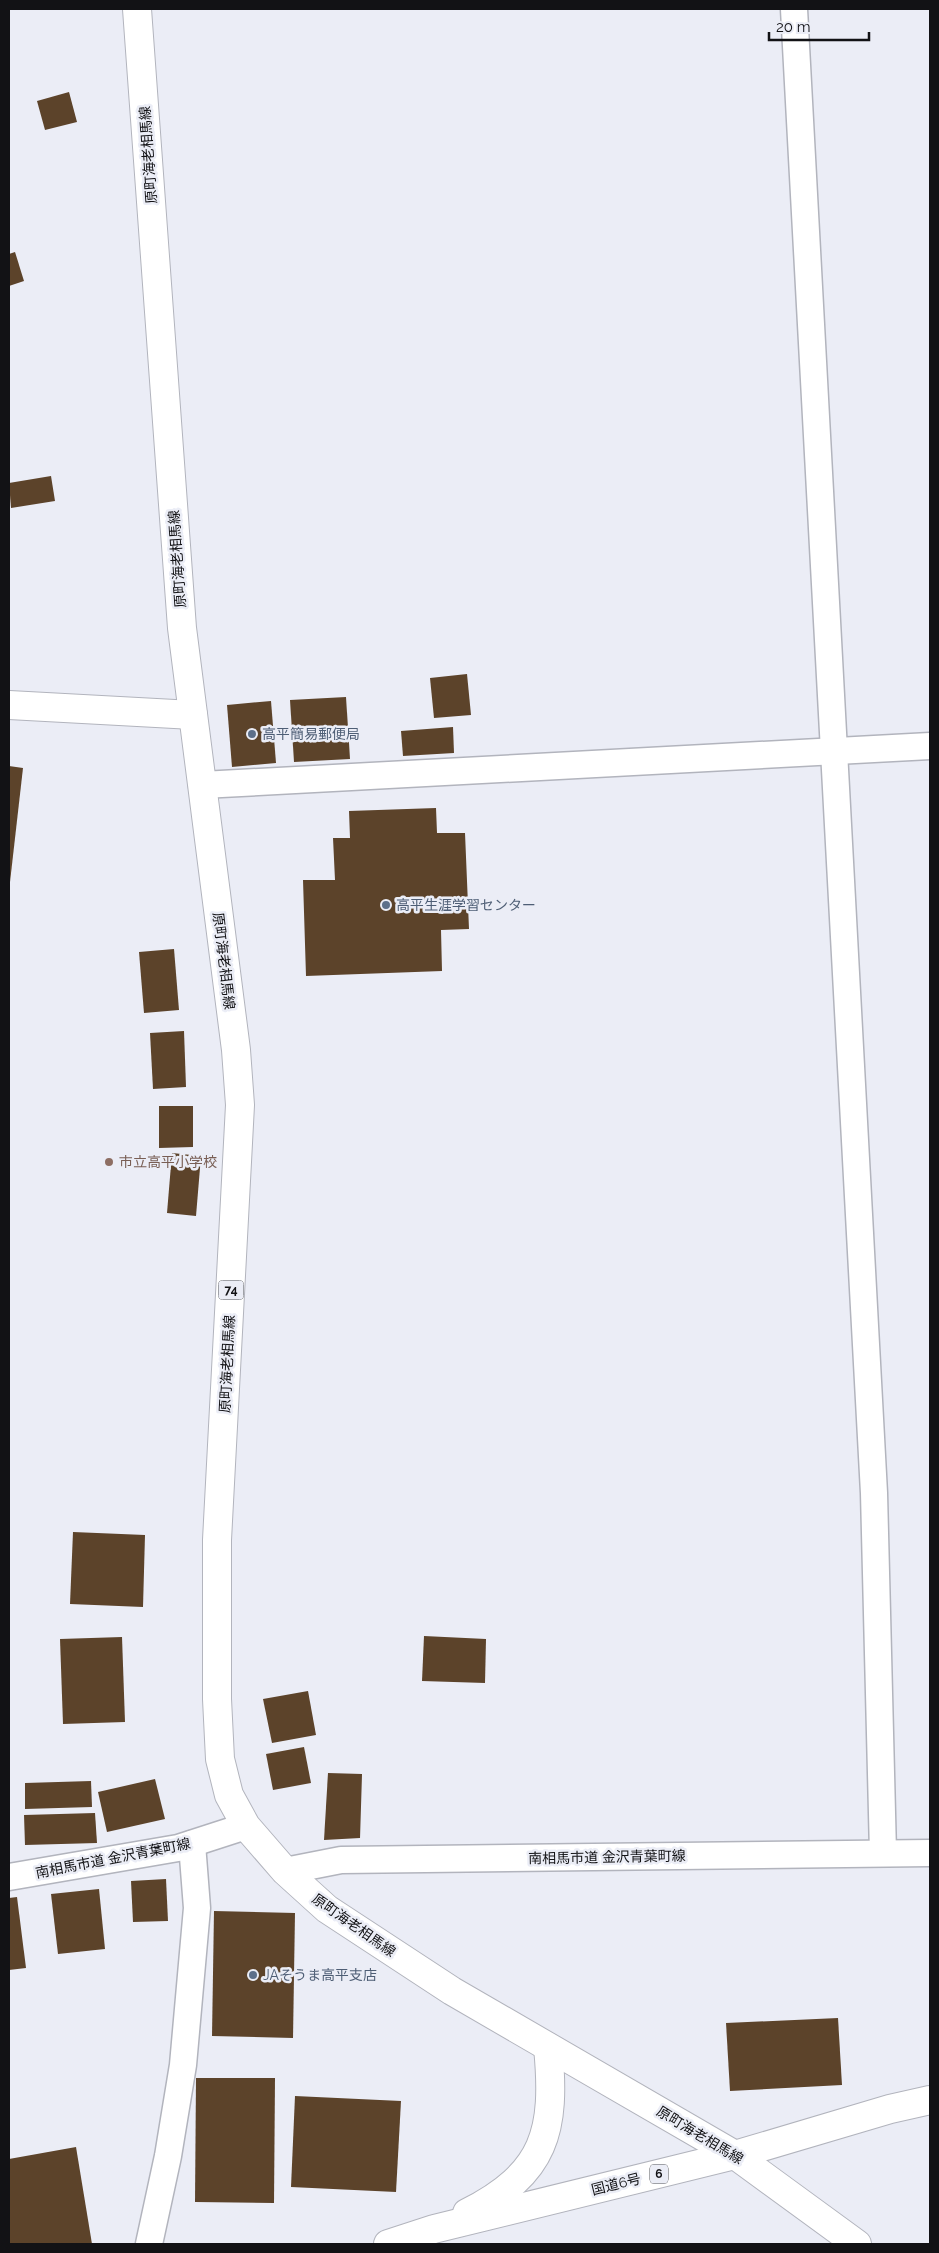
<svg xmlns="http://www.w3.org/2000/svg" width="939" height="2253" font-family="Raleway,'Noto Sans JP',sans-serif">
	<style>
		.building { fill: #5c432a }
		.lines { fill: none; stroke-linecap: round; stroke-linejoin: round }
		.street-casing { stroke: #b2b4bd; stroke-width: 29 }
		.secondary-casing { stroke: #b2b4bd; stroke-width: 30 }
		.primary-casing { stroke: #b2b4bd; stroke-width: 30 }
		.highway-casing { stroke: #b2b4bd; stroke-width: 30 }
		.street { stroke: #fff; stroke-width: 26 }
		.secondary { stroke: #fff; stroke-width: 28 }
		.primary { stroke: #fff; stroke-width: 28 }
		.highway { stroke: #fff; stroke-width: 28 }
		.service-dot { fill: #5c6f8a; stroke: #ebedf6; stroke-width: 2 }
		.education-dot { fill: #8d6e63; stroke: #ebedf6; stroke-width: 2 }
		.labels { text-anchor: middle; stroke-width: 5; stroke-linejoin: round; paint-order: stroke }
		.shield { fill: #ebedf6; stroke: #535458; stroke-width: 1 }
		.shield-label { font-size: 12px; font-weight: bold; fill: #121215 }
		.street-label { font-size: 14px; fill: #121215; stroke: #ebedf6 }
		.service-label { font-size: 14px; fill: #4e5e75; stroke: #ebedf6; text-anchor: start }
		.education-label { font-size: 14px; fill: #785e54; stroke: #ebedf6; text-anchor: start }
	</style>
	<rect width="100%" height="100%" fill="#ebedf6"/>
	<g class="building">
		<path d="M69 92 77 122 45 130 37 101Z"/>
		<path d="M15 252 24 281 9 286V254Z"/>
		<path d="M51 476 55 501 11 508 9 483Z"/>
		<path d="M467 674 471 715 434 718 430 678Z"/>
		<path d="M346 697 350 759 294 762 290 700Z"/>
		<path d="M271 701 276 763 232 767 227 705Z"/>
		<path d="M453 727 454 753 403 756 401 731Z"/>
		<path d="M9 766 23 768 10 882H9Z"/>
		<path d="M436 808 437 833H465L469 929 441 930 442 971 306 976 303 880H335L333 838H350L349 811Z"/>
		<path d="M174 949 179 1010 144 1013 139 952Z"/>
		<path d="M184 1031 186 1087 153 1089 150 1033Z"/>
		<path d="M159 1106H193V1147L159 1148Z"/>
		<path d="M172 1153 201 1156 196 1216 167 1213Z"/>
		<path d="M73 1532 145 1535 143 1607 70 1604Z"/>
		<path d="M424 1636 486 1639 485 1683 422 1681Z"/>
		<path d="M122 1637 125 1722 63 1724 60 1639Z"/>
		<path d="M308 1691 316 1735 272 1743 263 1699Z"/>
		<path d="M304 1747 311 1783 273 1790 266 1754Z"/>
		<path d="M328 1773 362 1774 360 1838 324 1840Z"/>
		<path d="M155 1779 165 1819 107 1832 98 1792Z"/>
		<path d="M91 1781 92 1807 25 1809V1783Z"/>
		<path d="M95 1813 97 1843 25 1845 24 1815Z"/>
		<path d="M166 1879 168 1921 133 1922 131 1881Z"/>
		<path d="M99 1889 105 1949 58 1954 51 1894Z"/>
		<path d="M17 1897 26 1968 9 1970V1898Z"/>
		<path d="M214 1911 295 1913 293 2038 212 2036Z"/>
		<path d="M838 2018 842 2085 730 2091 726 2023Z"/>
		<path d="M196 2078H275L274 2203 195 2202Z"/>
		<path d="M295 2096 401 2101 396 2192 291 2187Z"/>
		<path d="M76 2147 92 2244H9V2159Z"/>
	</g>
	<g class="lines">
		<g class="street-casing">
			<g id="street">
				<path d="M794 9 874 1493 883 1853"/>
				<path d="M202 785 930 746"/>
				<path d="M285 1871 341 1860 930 1853"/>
				<path d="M9 1877 178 1848 246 1826"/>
				<path d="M149 2244 168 2156 183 2065 197 1908 192 1844"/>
			</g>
		</g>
		<g class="secondary-casing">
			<path id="secondary" d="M9 705 193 715"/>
		</g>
		<g class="primary-casing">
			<path id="primary" d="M137 9 182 628 236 1050 240 1105 217 1540V1699L220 1759 229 1795 246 1826 285 1871 327 1909 452 1991 735 2155 857 2244"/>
		</g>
		<g class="highway-casing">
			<g id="highway">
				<path d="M467 2213C546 2173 556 2131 548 2047"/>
				<path d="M388 2244 434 2229 735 2155 890 2109 930 2100"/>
			</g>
		</g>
		<use href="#street" class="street"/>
		<use href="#secondary" class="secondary"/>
		<use href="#primary" class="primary"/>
		<use href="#highway" class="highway"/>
	</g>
	<g class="service-dot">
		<circle cx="252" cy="734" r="5"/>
		<circle cx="386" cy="905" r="5"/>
		<circle cx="253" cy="1975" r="5"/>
	</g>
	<circle class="education-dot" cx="109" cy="1162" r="5"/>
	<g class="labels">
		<g class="shield">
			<rect x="218.5" y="1280.5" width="25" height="19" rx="4"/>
			<rect x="650" y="2164.5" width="18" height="19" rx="4"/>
		</g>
		<g class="shield-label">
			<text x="231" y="1294">74</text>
			<text x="659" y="2178">6</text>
		</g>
		<g class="street-label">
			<text transform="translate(148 155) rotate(-94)" y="5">原町海老相馬線</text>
			<text transform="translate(177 559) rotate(-94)" y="5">原町海老相馬線</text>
			<text transform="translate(224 961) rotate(83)" y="5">原町海老相馬線</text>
			<text transform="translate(227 1364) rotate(-87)" y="5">原町海老相馬線</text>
			<text transform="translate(607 1857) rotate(-1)" y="5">南相馬市道 金沢青葉町線</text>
			<text transform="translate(113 1858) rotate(-11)" y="5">南相馬市道 金沢青葉町線</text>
			<text transform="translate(354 1925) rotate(35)" y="5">原町海老相馬線</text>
			<text transform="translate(700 2135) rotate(31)" y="5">原町海老相馬線</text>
			<text transform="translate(616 2184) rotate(-14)" y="5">国道6号</text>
		</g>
		<g class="service-label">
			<text x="262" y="739">高平簡易郵便局</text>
			<text x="396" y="910">高平生涯学習センター</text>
			<text x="263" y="1980">JAそうま高平支店</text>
		</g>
		<g class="education-label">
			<text x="119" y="1167">市立高平小学校</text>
		</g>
	</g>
	<rect width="939" height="2253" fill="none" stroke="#121215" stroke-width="20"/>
	<path d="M769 32v8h100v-8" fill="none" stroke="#121215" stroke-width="2.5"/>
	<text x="776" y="32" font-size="15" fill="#121215" stroke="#ebedf6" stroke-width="4" paint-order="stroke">20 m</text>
</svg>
